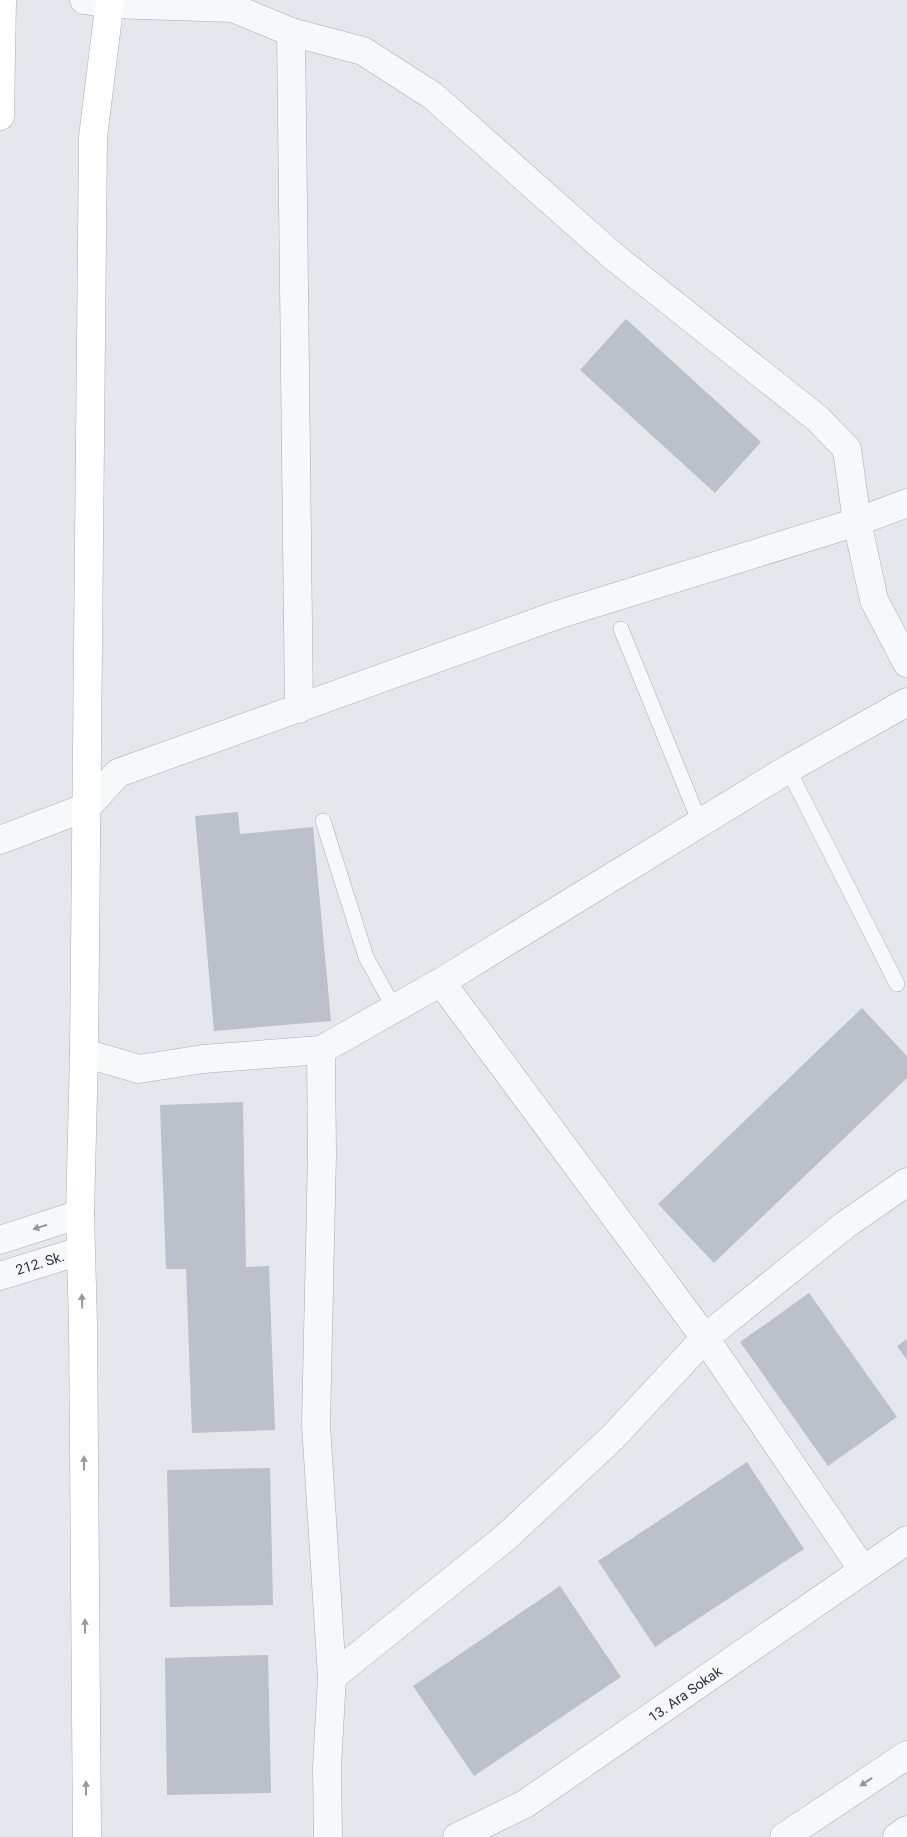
<svg xmlns="http://www.w3.org/2000/svg" width="907" height="1837" font-family="Roboto,sans-serif">
	<style>
		.building { fill: #bbc0ca }
		.lines { fill: none; stroke-linecap: round; stroke-linejoin: round }
		.service-casing { stroke: #a9aeb7; stroke-width: 16 }
		.minor-casing { stroke: #a9aeb7; stroke-width: 29 }
		.tertiary-casing { stroke: #a9aeb7; stroke-width: 29 }
		.secondary-casing { stroke: #a9aeb7; stroke-width: 29 }
		.service { stroke: #f7f8fa; stroke-width: 15 }
		.minor { stroke: #f7f8fa; stroke-width: 28 }
		.tertiary { stroke: #f7f8fa; stroke-width: 28 }
		.secondary { stroke: #fff; stroke-width: 28 }
		.oneway { fill: #9196a0 }
		.oneway2 { fill: #959aa2 }
		.labels { text-anchor: middle; stroke-width: 4; stroke-linejoin: round; paint-order: stroke }
		.street-label { font-size: 14px; fill: #2b3445; stroke: #f4f6f9 }
	</style>
	<rect width="100%" height="100%" fill="#e4e7ec"/>
	<g class="building">
		<path d="M626 319 761 442 715 493 580 370Z"/>
		<path d="M238 812 240 834 313 827 331 1021 214 1031 195 816Z"/>
		<path d="M862 1008 907 1056V1078L714 1263 658 1204Z"/>
		<path d="M243 1102 246 1267 269 1266 275 1430 192 1433 186 1269H166L160 1105Z"/>
		<path d="M809 1293 897 1417 828 1466 740 1342Z"/>
		<path d="M907 1339V1360L897 1346Z"/>
		<path d="M747 1462 804 1549 655 1647 598 1561Z"/>
		<path d="M270 1468 273 1605 170 1607 167 1470Z"/>
		<path d="M560 1586 621 1677 474 1776 413 1686Z"/>
		<path d="M268 1655 271 1793 167 1795 165 1658Z"/>
	</g>
	<g class="lines">
		<g class="service-casing">
			<g id="service">
				<path d="M621 629 700 823"/>
				<path d="M788 769 897 984"/>
				<path d="M323 821 366 957 394 1008"/>
			</g>
		</g>
		<g class="minor-casing">
			<g id="minor">
				<path d="M84 0 110 4 233 8 291 32 363 51 433 96 613 256 818 419 847 449 857 522 874 600 907 663"/>
				<path d="M291 32 299 709"/>
				<path d="M0 840 87 807 118 773 557 615 857 522 907 503"/>
				<path d="M441 982 705 1338 863 1570"/>
				<path d="M321 1050 322 1154 316 1425 332 1677 327 1767 328 1837"/>
				<path d="M84 1053 139 1069 203 1059 321 1050 441 982 788 769 907 702"/>
				<path d="M332 1677 505 1538 613 1437 705 1338 845 1225 907 1182"/>
				<path d="M457 1837 525 1804 907 1540"/>
				<path d="M784 1837 907 1755"/>
				<path d="M897 1837 907 1830"/>
			</g>
		</g>
		<g class="tertiary-casing">
			<g id="tertiary">
				<path d="M0 1240 80 1214"/>
				<path d="M0 1276 80 1251"/>
			</g>
		</g>
		<g class="secondary-casing">
			<g id="secondary">
				<path d="M0 116 2 0"/>
				<path d="M87 1837 83 1325 80 1214 84 1053 93 137 110 0"/>
			</g>
		</g>
		<use href="#service" class="service"/>
		<use href="#minor" class="minor"/>
		<use href="#tertiary" class="tertiary"/>
		<use href="#secondary" class="secondary"/>
	</g>
	<defs><path id="oneway-solid" d="M-6-.8H1V-3.2L6.5 0L1 3.2V.8H-6Z" transform="scale(1.25)"/></defs>
	<g class="oneway">
		<use href="#oneway-solid" transform="translate(40 1227) rotate(162)"/>
		<use href="#oneway-solid" transform="translate(866 1782) rotate(146)"/>
	</g>
	<g class="oneway2">
		<use href="#oneway-solid" transform="translate(82 1301) rotate(-92)"/>
		<use href="#oneway-solid" transform="translate(84 1463) rotate(-90)"/>
		<use href="#oneway-solid" transform="translate(85 1626) rotate(-90)"/>
		<use href="#oneway-solid" transform="translate(86 1788) rotate(-90)"/>
	</g>
	<g class="labels">
		<g class="street-label">
			<text transform="translate(40 1263) rotate(-17)" y="5">212. Sk.</text>
			<text transform="translate(685 1694) rotate(-35)" y="5">13. Ara Sokak</text>
		</g>
	</g>
</svg>
